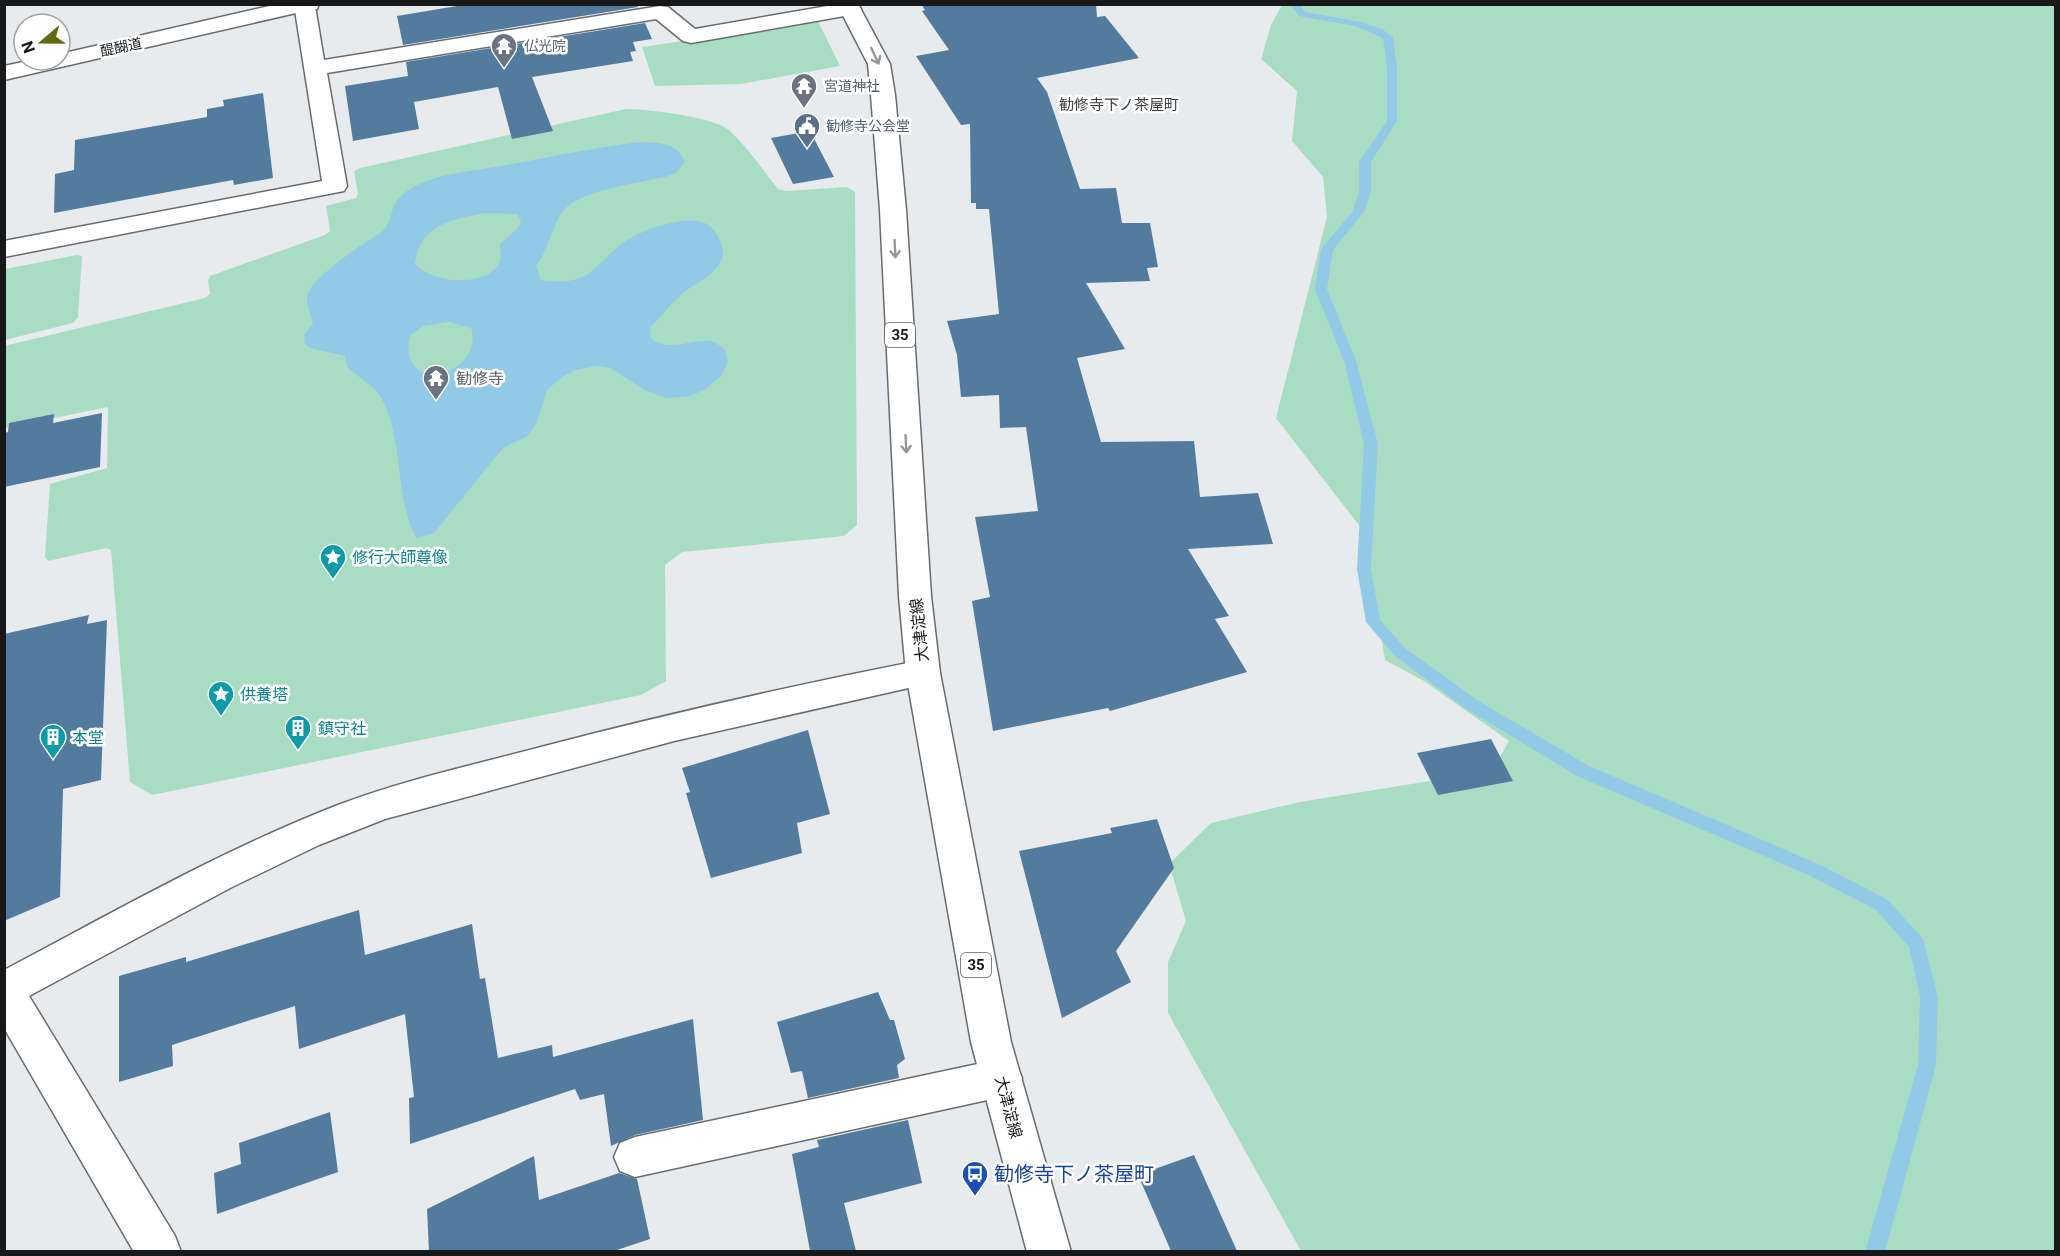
<svg xmlns="http://www.w3.org/2000/svg" width="2060" height="1256" font-family="Roboto,'Noto Sans JP',sans-serif">
	<style>
		.green { fill: #a9ddc3 }
		.water { fill: #92c9e6; fill-rule: evenodd }
		.lines { fill: none; stroke-linecap: round; stroke-linejoin: round }
		.stream { fill: #92c9e6; fill-rule: evenodd }
		.building { fill: #537b9e }
		.minor-casing { stroke: #696c6f; stroke-width: 3 }
		.major-casing { stroke: #696c6f; stroke-width: 3 }
		.minor { fill: #fff; fill-rule: evenodd }
		.major { fill: #fff; fill-rule: evenodd }
		.oneway { stroke: #969798 }
		.labels { text-anchor: middle; stroke-width: 5; stroke-linejoin: round; paint-order: stroke }
		.far-worship-label { font-size: 14px; fill: #5b616d; stroke: #fff; text-anchor: start }
		.far-street-label { font-size: 14px; fill: #161819; stroke: #fff }
		.far-service-label { font-size: 14px; fill: #4e5e75; stroke: #fff; text-anchor: start }
		.far-neighbourhood-label { font-size: 15px; fill: #3d4042; stroke: #fff }
		.shield { fill: #fff; stroke: #5c5d5e; stroke-width: 1.5 }
		.shield-label { font-size: 15px; font-weight: bold; fill: #161819 }
		.worship-label { font-size: 16px; fill: #5b616d; stroke: #fff; text-anchor: start }
		.culture-label { font-size: 16px; fill: #0d838f; stroke: #fff; text-anchor: start }
		.street-label { font-size: 16px; fill: #161819; stroke: #fff }
		.near-transit-label { font-size: 20px; fill: #164399; stroke: #fff; text-anchor: start }
	</style>
	<rect width="100%" height="100%" fill="#e7ebee"/>
	<g class="green">
		<path d="M1282 5H2055V1251H1301L1168 1013V962L1186 921 1169 864 1211 823 1300 802 1492 771 1509 741 1424 681 1385 660 1365 533 1276 418 1327 217 1323 177 1292 141 1297 91 1261 59 1271 25Z"/>
		<path d="M818 21 840 66 741 84 655 86 642 47Z"/>
		<path d="M626 109C647 109 716 117 730 131 748 148 763 170 778 189L786 191 847 187 855 192 857 525 844 536 682 552 665 565 666 681 641 695 152 795 130 782 111 550 106 548 48 561 45 557 50 484 107 468 108 407 5 428 4 346 205 298 210 294 208 280 210 276 325 235 330 231 326 206 356 198 358 194 354 171 360 168Z"/>
		<path d="M77 255 82 256 78 317 73 323 5 340V269Z"/>
	</g>
	<path class="water" d="M641 142C660 143 677 142 685 162L676 173 665 177C639 183 580 190 563 211 552 225 549 249 536 266L541 280C555 282 573 283 586 275 600 266 610 252 624 242 643 229 702 206 716 233 721 243 727 253 720 263 712 277 693 284 681 295 670 305 660 317 650 328L651 338C668 353 691 339 711 341 715 342 720 346 724 348L728 361 722 375 706 389 690 396 666 398 645 390 610 368 596 366 575 370 562 377 547 390 537 422 528 436 503 448 434 533 417 538C395 506 404 435 381 398 373 384 358 378 347 367L345 356 310 348 305 344 304 335 313 323C311 314 306 306 307 296 310 279 363 243 379 234 397 222 384 203 412 188 438 173 472 171 501 166 547 158 594 147 641 142ZM485 213 517 214 521 221 518 228 500 244C500 251 502 261 497 267 478 287 432 283 415 264 420 224 451 220 485 213ZM449 322 471 328C486 375 396 398 410 336L423 326Z"/>
	<g class="lines">
		<path class="stream" d="M1290 4H1300L1305 12 1361 22 1382 29 1393 37 1397 68V121L1371 162V192L1364 212 1333 250 1327 289 1356 361 1378 444 1371 569 1380 620 1405 648 1477 700 1589 766 1823 866 1888 900 1923 939 1938 997 1936 1065 1885 1252H1865L1918 1065 1920 997 1909 947 1876 910 1811 876 1577 776 1465 708 1395 656 1366 622 1357 569 1364 444 1344 361 1315 289 1321 249 1353 211 1359 192V162L1387 121V68L1383 38 1355 26 1299 16Z"/>
	</g>
	<g class="building">
		<path d="M469 4H637L638 7 403 45 397 16Z"/>
		<path d="M921 4H1096L1097 17 1105 16 1139 58 1037 78 1047 92 1080 189 1116 188 1122 223H1150L1158 267 1147 268 1150 281 1086 283 1125 349 1077 358 1101 442 1194 441 1200 497 1258 493 1273 544 1188 549 1229 616 1215 619 1247 672 1110 711 1108 708 993 731 972 601 990 597 975 517 1038 511 1026 427 1000 428 999 395 961 397 957 355 947 321 999 314 989 209H976V203H971L970 124 961 125 916 56 949 50 922 11 925 10Z"/>
		<path d="M645 23 652 39 633 42 636 51 630 52 633 61 532 77 553 131 512 139 498 87 414 102 419 129 353 141 345 86 408 76 406 62Z"/>
		<path d="M263 93 273 178 234 185 233 180 54 213 55 174 74 170 75 140 207 117V109L224 106 223 100Z"/>
		<path d="M810 131 834 177 793 184 771 138Z"/>
		<path d="M102 413 100 467 4 487V433L8 432 9 423 54 414 53 423Z"/>
		<path d="M89 615 87 624 107 620 101 780 63 789 60 897 4 921V634Z"/>
		<path d="M808 730 830 814 797 823 802 853 711 878 686 793 690 792 682 768Z"/>
		<path d="M1491 739 1513 781 1438 795 1417 753Z"/>
		<path d="M1157 819 1174 868 1116 951 1131 982 1062 1018 1019 851 1112 833 1110 828Z"/>
		<path d="M359 910 365 955 472 924 480 979 485 978 498 1058 552 1045 553 1057 693 1019 703 1120 635 1135 611 1146 604 1094 580 1100 575 1089 410 1144 409 1098 414 1097 405 1014 299 1049 295 1006 172 1045 173 1066 119 1082V976L186 957V962Z"/>
		<path d="M878 992 890 1020H894L905 1059 897 1065 899 1078 808 1098 802 1071 791 1073 777 1022Z"/>
		<path d="M330 1112 338 1172 217 1214 214 1173 241 1164 239 1143Z"/>
		<path d="M908 1120 922 1183 844 1203 856 1251H810L792 1154 819 1147 817 1140Z"/>
		<path d="M1194 1155 1237 1251H1171L1138 1175Z"/>
		<path d="M534 1156 539 1200 619 1173 637 1179 650 1239 614 1251H429L427 1209Z"/>
	</g>
	<g class="lines">
		<g class="minor-casing">
			<g id="minor">
				<path d="M294 4 315 6 324 60 660 6 668 7 695 29 839 4H858L861 9 858 14 850 15 691 43 683 41 656 19 327 73 347 186 344 191 4 257V241L322 181Z"/>
				<path d="M923 660 935 664 940 673 935 682 674 741 385 819 319 845 232 887 29 996 175 1236 181 1252H134L4 1028V970C114 912 222 850 338 805 404 780 473 765 541 747 667 714 795 685 923 660Z"/>
				<path d="M1001 1059 1016 1065 1022 1078 1016 1091 1001 1097 635 1177 620 1171 614 1157 620 1143 635 1137Z"/>
			</g>
		</g>
		<g class="major-casing">
			<g id="major">
				<path d="M278 4H319L317 9 309 10 4 80V66L32 60H60V54Z"/>
				<path d="M837 4H858L890 64 895 95 906 210 931 596 940 673 1011 1042 1071 1252H1027L971 1042 906 673 899 596 880 210 871 95 868 64Z"/>
			</g>
		</g>
		<use href="#minor" class="minor"/>
		<use href="#major" class="major"/>
	</g>
	<defs><path id="oneway-shaft" d="M-6 0H5M1.5-3L5.5 0L1.5 3" fill="none" stroke-width="1.6" stroke-linecap="round" stroke-linejoin="round" transform="scale(1.5)"/></defs>
	<g class="oneway">
		<use href="#oneway-shaft" transform="translate(875 56) rotate(65)"/>
		<use href="#oneway-shaft" transform="translate(895 249) rotate(87)"/>
		<use href="#oneway-shaft" transform="translate(906 444) rotate(87)"/>
	</g>
	<defs>
		<g id="temple-pin" transform="scale(1.35)"><path d="M0 17L-7.5 6A9.5 9.5 0 1 1 7.5 6Z" fill="#6b7280" stroke="#fff"/><path d="M0-6L5-2H3V0L6.5 2.5H4V6H1.5V3h-3V6H-4V2.5H-6.5L-3 0V-2H-5Z" fill="#fff"/></g>
		<g id="civic-pin" transform="scale(1.35)"><path d="M0 17L-7.5 6A9.5 9.5 0 1 1 7.5 6Z" fill="#5c6f8a" stroke="#fff"/><path d="M-.6-6.5H3V-4.5H.6V-3L4-1V1h2V6H-6V1h2V-1L-.6-3ZM-1.2 2.5V6h2.4V2.5Z" fill="#fff"/></g>
		<g id="sight-pin" transform="scale(1.35)"><path d="M0 17L-7.5 6A9.5 9.5 0 1 1 7.5 6Z" fill="#0f9aa8" stroke="#fff"/><path d="M0-6L1.8-2.2L6-1.7L2.9 1.2L3.7 5.4L0 3.3L-3.7 5.4L-2.9 1.2L-6-1.7L-1.8-2.2Z" fill="#fff"/></g>
		<g id="building-pin" transform="scale(1.35)"><path d="M0 17L-7.5 6A9.5 9.5 0 1 1 7.5 6Z" fill="#0f9aa8" stroke="#fff"/><path d="M-4-6H4V6H1V3H-1V6H-4ZM-2.5-4.3h1.7v1.8h-1.7ZM.8-4.3h1.7v1.8H.8ZM-2.5-1h1.7V.8h-1.7ZM.8-1h1.7V.8H.8Z" fill="#fff"/></g>
		<g id="bus-pin" transform="scale(1.35)"><path d="M0 17L-7.5 6A9.5 9.5 0 1 1 7.5 6Z" fill="#1a4fb4" stroke="#fff"/><path d="M-5-6H5V4H4V6H2V4H-2V6H-4V4H-5ZM-3.5-4V0h7V-4ZM-3.5 1.2v1.5H-2V1.2ZM2 1.2v1.5H3.5V1.2Z" fill="#fff"/></g>
	</defs>
	<g fill-rule="evenodd">
		<use href="#temple-pin" x="504" y="46"/>
		<use href="#temple-pin" x="804" y="86"/>
		<use href="#civic-pin" x="807" y="126"/>
		<use href="#temple-pin" x="436" y="378"/>
		<use href="#sight-pin" x="333" y="557"/>
		<use href="#sight-pin" x="221" y="694"/>
		<use href="#building-pin" x="298" y="728"/>
		<use href="#building-pin" x="53" y="737"/>
		<use href="#bus-pin" x="975" y="1174"/>
	</g>
	<g class="labels">
		<g class="far-worship-label">
			<text x="524" y="51">仏光院</text>
			<text x="824" y="91">宮道神社</text>
		</g>
		<g class="far-street-label">
			<text transform="translate(121 47) rotate(-12)" y="5">醍醐道</text>
		</g>
		<g class="far-service-label">
			<text x="826" y="131">勧修寺公会堂</text>
		</g>
		<g class="far-neighbourhood-label">
			<text x="1119" y="110">勧修寺下ノ茶屋町</text>
		</g>
		<g class="shield">
			<rect x="885" y="323" width="30" height="24" rx="4.5"/>
			<rect x="961" y="953" width="30" height="24" rx="4.5"/>
		</g>
		<g class="shield-label">
			<text x="900" y="340">35</text>
			<text x="976" y="970">35</text>
		</g>
		<g class="worship-label">
			<text x="456" y="384">勧修寺</text>
		</g>
		<g class="culture-label">
			<text x="352" y="563">修行大師尊像</text>
			<text x="240" y="700">供養塔</text>
			<text x="318" y="734">鎮守社</text>
			<text x="72" y="743">本堂</text>
		</g>
		<g class="street-label">
			<text transform="translate(919 630) rotate(-96)" y="6">大津淀線</text>
			<text transform="translate(1009 1107) rotate(75)" y="6">大津淀線</text>
		</g>
		<g class="near-transit-label">
			<text x="994" y="1181">勧修寺下ノ茶屋町</text>
		</g>
	</g>
	<rect width="2060" height="1256" fill="none" stroke="#161819" stroke-width="12"/>
	<g transform="translate(42 42) rotate(250)"><circle r="28" fill="#ffffff" stroke="#a2a3a3" stroke-width="1.5"/>
	<path d="M0-4.5L10 22L0 15L-10 22Z" fill="#616a0f"/>
	<text y="-9" font-size="16" font-weight="bold" text-anchor="middle" fill="#161819">N</text>
	</g>
</svg>
